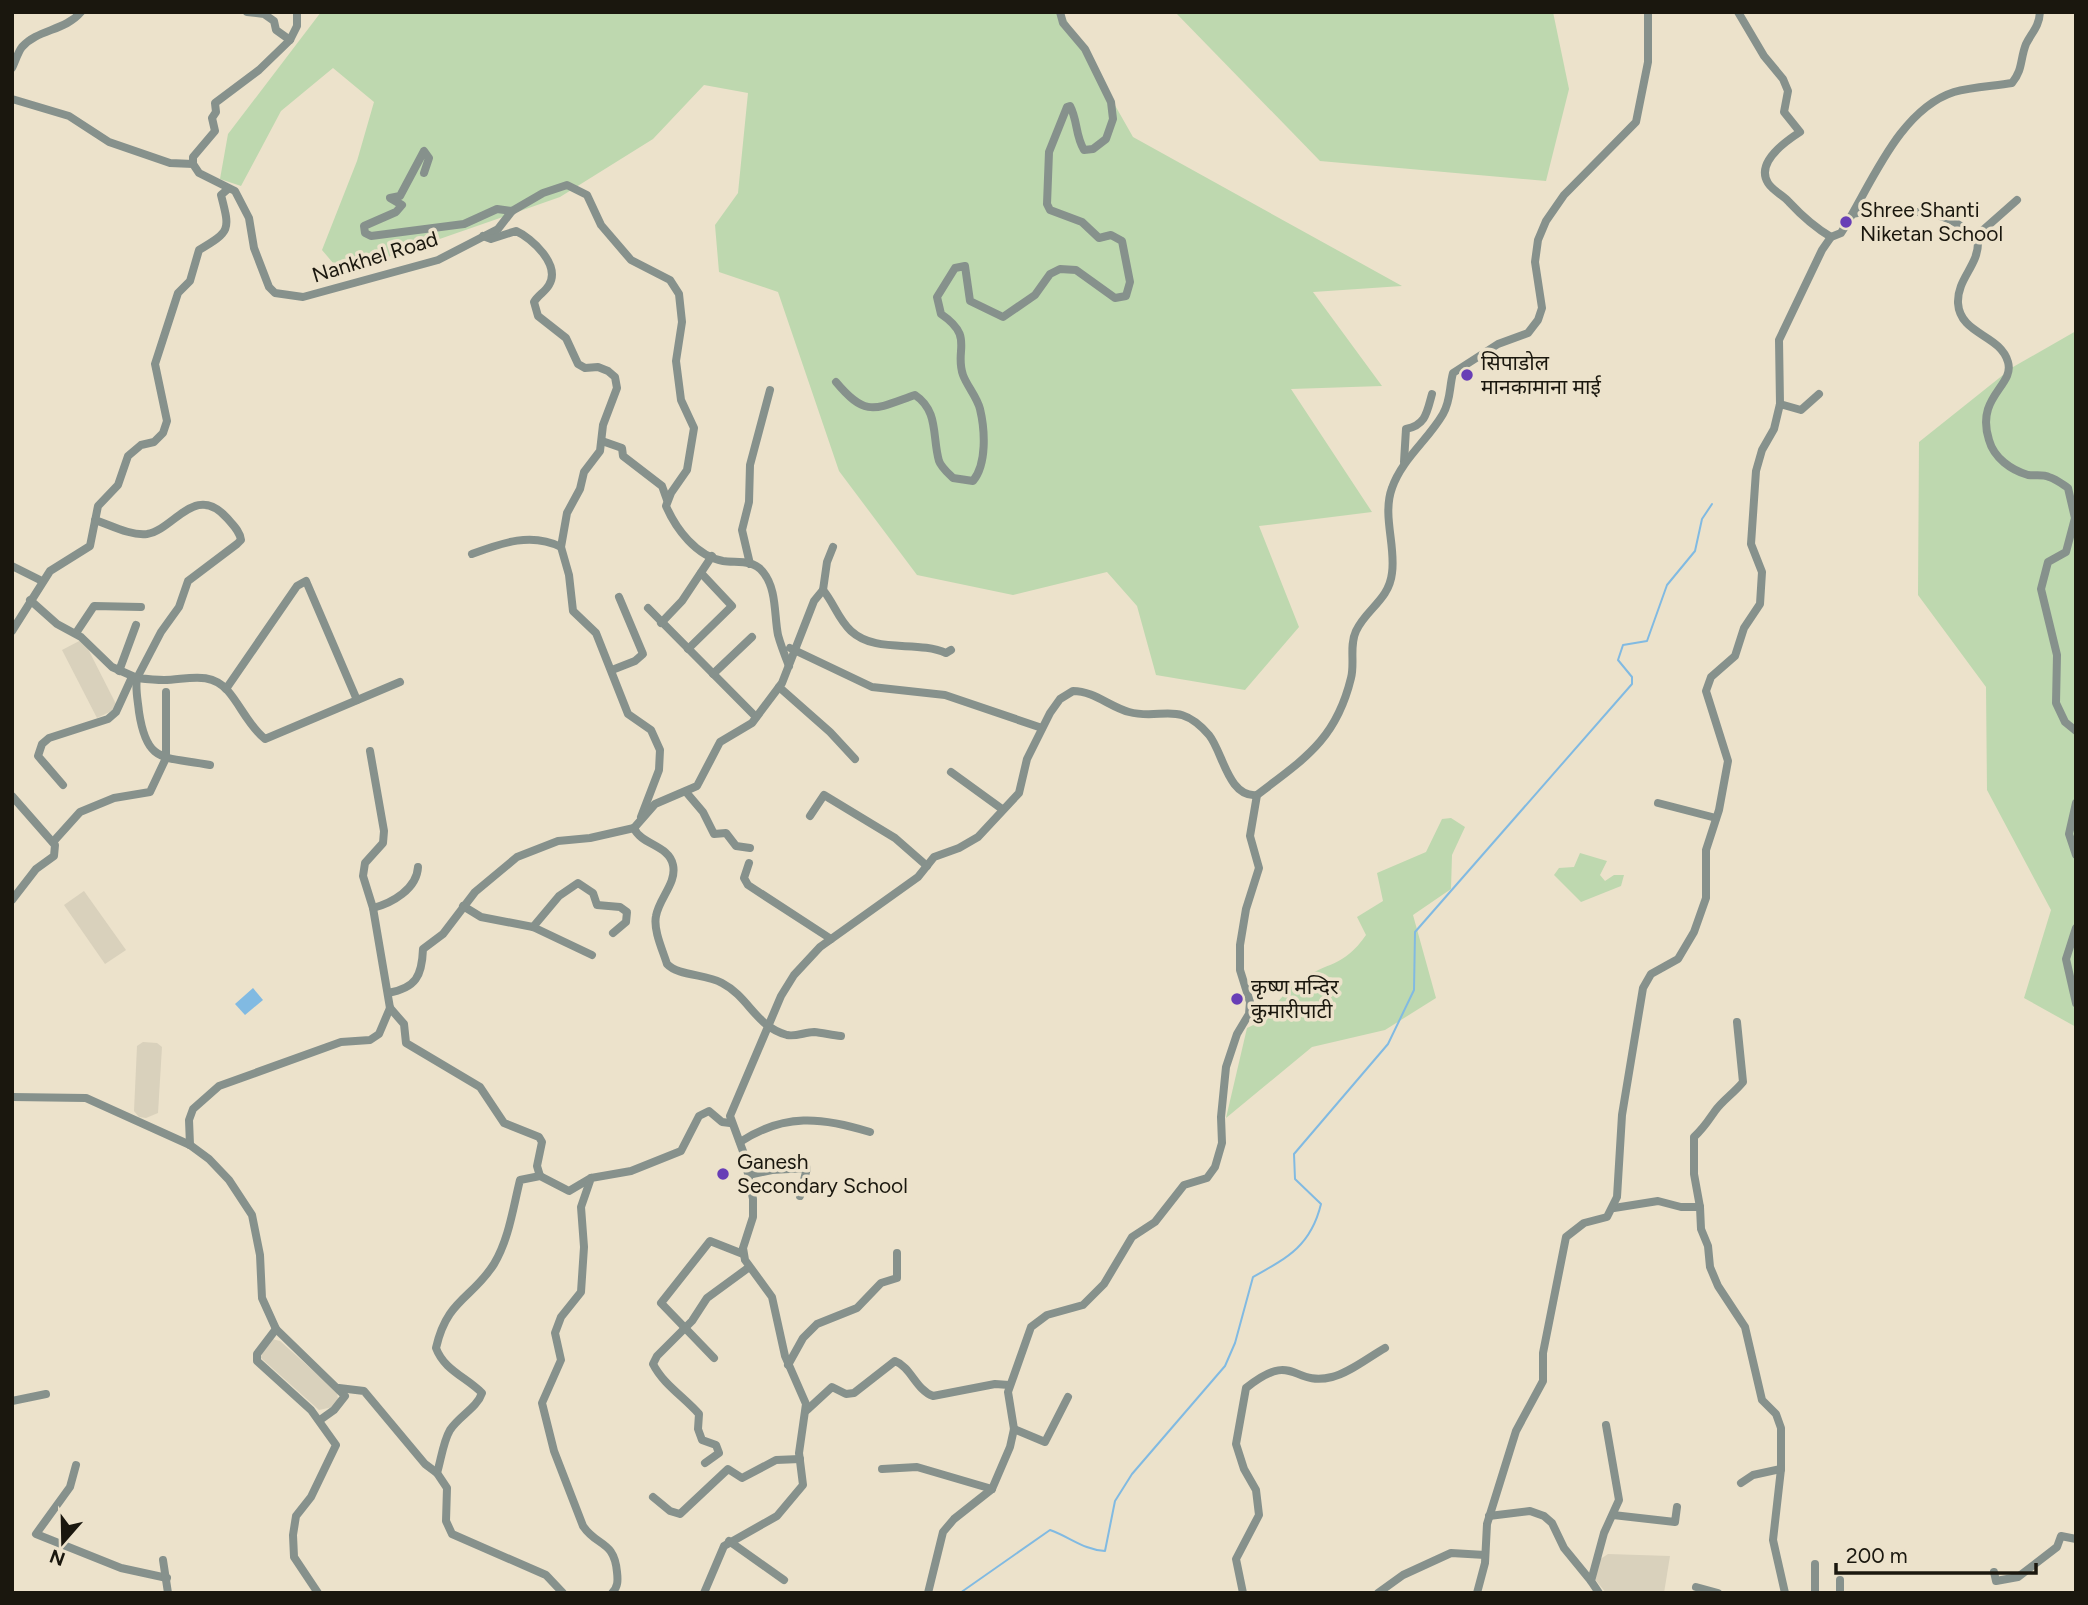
<svg xmlns="http://www.w3.org/2000/svg" width="2088" height="1605" font-family="Figtree,'Noto Sans Devanagari',sans-serif">
	<style>
		.industrial { fill: #d9d1bc }
		.green { fill: #bed8af }
		.water { fill: #81bae2 }
		.lines { fill: none; stroke-linecap: round; stroke-linejoin: round }
		.stream { stroke: #81bae2; stroke-width: 2 }
		.minor { stroke: #86918c; stroke-width: 8 }
		.poi-dot { fill: #683eb6; stroke: #ece2cb; stroke-width: 2.5 }
		.labels { text-anchor: middle; stroke-width: 7; stroke-linejoin: round; paint-order: stroke }
		.poi-label { font-size: 21px; fill: #1a170e; stroke: #ece2cb; text-anchor: start }
		.street-label { font-size: 21px; fill: #1a170e; stroke: #ece2cb }
	</style>
	<rect width="100%" height="100%" fill="#ece2cb"/>
	<g class="industrial">
		<path d="M83 639 118 708 97 718 62 650Z"/>
		<path d="M84 891 126 950 105 964 64 905Z"/>
		<path d="M143 1042 157 1043 162 1047 158 1113 146 1118 139 1117 134 1111 137 1046Z"/>
		<path d="M272 1339 280 1341 337 1392 338 1399 333 1407 319 1410 261 1358 262 1351Z"/>
		<path d="M1608 1554 1670 1556 1664 1593H1606L1591 1574 1593 1564Z"/>
	</g>
	<g class="green">
		<path d="M321 12H1062L1133 137 1402 286 1313 292 1382 386 1291 389 1372 512 1259 526 1299 627 1245 690 1156 675 1137 606 1107 572 1013 595 917 575 839 471 778 292 719 272 715 225 738 193 748 93 704 85 653 139 560 197 385 258 339 270 322 250 357 161 374 102 333 68 281 111 241 186 220 179 228 134Z"/>
		<path d="M1175 12H1553L1569 89 1546 181 1320 161Z"/>
		<path d="M2076 331V1027L2024 998 2051 910 1987 790 1986 687 1918 595 1919 442 2013 367Z"/>
		<path d="M1451 818 1465 827 1452 855 1451 889 1413 915 1436 998 1385 1030 1312 1047 1226 1118 1247 1028C1272 1017 1278 996 1299 981 1328 961 1343 968 1366 935L1357 917 1383 901 1377 873 1426 852 1442 819Z"/>
		<path d="M1580 853 1607 861 1600 875 1605 881 1614 875H1624L1621 886 1581 902 1554 875 1559 868 1574 867Z"/>
	</g>
	<path class="water" d="M253 988 263 1000 245 1015 235 1004Z"/>
	<g class="lines">
		<path class="stream" d="M960 1593 1050 1530C1070 1537 1084 1550 1105 1551L1115 1501 1132 1474 1225 1366 1235 1343 1253 1277C1289 1257 1311 1245 1321 1204L1295 1179 1294 1154 1388 1044 1414 990 1415 932 1632 684V677L1618 660 1623 645 1647 641 1667 585 1695 551 1702 519 1712 504"/>
		<g class="minor">
			<path d="M1738 12 1764 56 1783 79 1788 91 1784 112 1800 132C1786 141 1755 162 1768 183 1773 191 1783 195 1789 202 1802 216 1814 227 1831 237"/>
			<path d="M290 40 297 26V12"/>
			<path d="M12 68C15 62 18 52 22 47 38 29 65 31 81 12"/>
			<path d="M12 99 69 116 109 142 170 163 193 164 199 173 235 191 249 218 254 248 269 287 275 293 303 297 438 260 498 229 512 211 543 193 567 185 587 195 601 225 631 260 670 280 679 294 682 322 676 361 681 400 694 428 687 470 671 493 666 506C676 529 696 556 723 561 737 563 753 559 763 572 777 589 774 615 778 635 781 646 785 656 789 666"/>
			<path d="M193 164V157L215 131 212 118 216 112 215 103 259 70 290 40 276 30 274 21 264 14 247 12"/>
			<path d="M424 173 429 158 424 151 400 196 390 198 402 205 396 212 364 226 365 233 371 236 464 224 497 209 512 211"/>
			<path d="M1853 214C1864 211 1876 212 1887 212 1922 210 1955 212 1978 243 1978 266 1957 279 1958 303 1960 335 2000 334 2008 362 2015 386 1975 396 1989 440 1994 458 2011 470 2028 475 2035 476 2043 474 2049 477 2056 479 2062 484 2068 488L2075 518 2066 552 2048 562 2041 589 2057 655 2056 703 2065 722 2076 731"/>
			<path d="M483 236 491 239 516 231C532 238 561 265 549 285 545 292 538 295 534 302L538 316 566 338 578 364 585 368 598 367 608 371 615 377 617 388 603 425 600 451 584 472 580 489 567 513 561 547"/>
			<path d="M1974 238 2017 200"/>
			<path d="M836 382C866 418 875 409 915 395 939 411 932 437 939 461 941 467 948 473 953 478L973 481C987 464 985 430 980 409 977 397 967 386 963 375 954 350 975 337 941 314L937 297 955 268 965 266 970 301 1003 317 1035 295 1050 274 1060 269 1076 270 1115 298 1126 296 1130 282 1122 241 1111 235 1099 238 1082 222 1050 210 1047 204 1049 152 1067 107 1070 106C1078 121 1075 135 1084 150L1093 149 1106 139 1113 119 1111 102 1085 49 1063 23 1060 12"/>
			<path d="M1780 404 1801 410 1819 394"/>
			<path d="M602 441 622 448 623 456 662 486 667 500"/>
			<path d="M1404 462 1406 429C1426 425 1427 412 1432 394"/>
			<path d="M95 520C110 525 131 536 147 534 174 530 195 482 227 518 233 525 240 531 241 540L237 544 188 581 179 607 161 632 137 678C146 679 155 680 164 680 186 680 210 670 228 691 241 706 248 725 265 739L400 682"/>
			<path d="M472 554C502 543 531 532 561 547L569 575 573 611 596 633 628 714 651 730 660 750 659 770 641 817"/>
			<path d="M750 564 742 530 749 502 750 465 770 390"/>
			<path d="M12 566 42 581"/>
			<path d="M823 590 827 562 833 547"/>
			<path d="M30 600 57 624 81 637 112 667 137 678C135 689 138 701 139 712 147 765 164 756 210 765"/>
			<path d="M648 608 756 717"/>
			<path d="M661 623 682 601 712 556"/>
			<path d="M12 631 50 571 90 546 98 506 118 485 128 456 141 445 154 442 163 433 167 421 155 364 178 293 190 281 199 250C231 231 230 230 221 195L228 189"/>
			<path d="M76 633 94 606 141 607"/>
			<path d="M790 648 872 687 945 695 1042 728"/>
			<path d="M688 649 732 606 701 573"/>
			<path d="M612 670 635 661 643 654 619 597"/>
			<path d="M119 671 136 625"/>
			<path d="M713 674 752 637"/>
			<path d="M779 687 830 732 855 759"/>
			<path d="M226 689 297 586 306 581 357 700"/>
			<path d="M370 751 384 831 383 843 365 863 363 876 373 908 390 1008 404 1024 406 1043 480 1087 504 1123 539 1137 542 1142 537 1166 540 1176"/>
			<path d="M951 772 1002 809"/>
			<path d="M63 785 38 756 42 744 49 738 108 719 116 712 132 677"/>
			<path d="M686 792 703 812 714 834 726 833 736 846 750 848"/>
			<path d="M12 796 55 845 54 856 36 869 12 900"/>
			<path d="M1658 803 1716 818"/>
			<path d="M2076 803 2069 834 2076 855"/>
			<path d="M810 816 824 795 895 838 927 866"/>
			<path d="M634 828 655 804 697 786 720 742 752 723 782 683 814 601 823 590C834 603 838 619 851 631 876 654 917 640 946 653L951 650"/>
			<path d="M634 828C641 845 669 845 673 865 677 883 659 898 656 916 653 930 663 951 667 964 678 976 706 974 722 983 749 997 756 1027 787 1035 796 1037 805 1032 814 1032 823 1033 832 1035 841 1036"/>
			<path d="M53 842 80 812 114 798 150 792 166 758V692"/>
			<path d="M749 863 744 878 748 885 831 939"/>
			<path d="M463 906 481 917 533 927 592 955"/>
			<path d="M373 908C392 903 417 889 418 867"/>
			<path d="M533 927 559 896 578 883 593 893 597 905 620 907 627 912 626 922 613 933"/>
			<path d="M2076 928 2066 959 2076 1003"/>
			<path d="M388 993C416 988 422 976 423 949L443 934 475 892 517 857 558 841 590 838 634 828"/>
			<path d="M1737 1022 1743 1082C1734 1093 1722 1101 1715 1111 1708 1121 1704 1128 1694 1137V1174L1700 1207 1701 1229 1708 1246 1710 1267 1718 1286 1745 1327 1762 1400 1776 1414 1781 1428V1469L1773 1540 1785 1593"/>
			<path d="M12 1097 86 1098 190 1145 209 1159 229 1180 252 1215 260 1255 262 1298 276 1329 345 1396 334 1410 320 1420"/>
			<path d="M740 1142C784 1113 822 1117 870 1132"/>
			<path d="M190 1145 189 1120 193 1109 219 1086 341 1042 370 1040 379 1034 390 1008"/>
			<path d="M748 1175 772 1170 807 1168 800 1196"/>
			<path d="M1614 1208 1658 1201 1681 1207H1700"/>
			<path d="M276 1329 257 1354V1361L311 1410 336 1445 311 1497 296 1516 293 1535 294 1557 318 1593"/>
			<path d="M714 1358 661 1303 710 1241 743 1254"/>
			<path d="M788 1365 803 1338 817 1324 857 1308 881 1283 897 1278V1253"/>
			<path d="M339 1388 364 1391 425 1464 437 1473"/>
			<path d="M12 1401 46 1394"/>
			<path d="M807 1410 832 1387 846 1394 854 1393 895 1361C911 1367 916 1390 933 1396L995 1384 1009 1385"/>
			<path d="M1014 1429 1045 1442 1068 1397"/>
			<path d="M705 1463 719 1453 716 1445 702 1440 698 1429 699 1414C684 1397 663 1384 653 1364L657 1356 692 1321 707 1298 748 1268"/>
			<path d="M76 1465 70 1487 36 1534 121 1568 167 1578"/>
			<path d="M882 1469 917 1467 992 1489"/>
			<path d="M1741 1483 1753 1475 1781 1469"/>
			<path d="M653 1497 670 1511 680 1514 728 1469 742 1478 776 1460 800 1459"/>
			<path d="M1613 1515 1675 1522 1677 1507"/>
			<path d="M1489 1516 1530 1511 1544 1516 1552 1523 1564 1548 1591 1581"/>
			<path d="M729 1541 784 1580"/>
			<path d="M163 1560 168 1593"/>
			<path d="M1994 1572 1996 1581 2018 1577 2057 1547 2061 1536 2076 1539"/>
			<path d="M1696 1587 1718 1593"/>
			<path d="M563 1593 546 1575 452 1534 446 1521 447 1488 437 1473C441 1460 443 1442 450 1430 459 1416 477 1408 482 1393 466 1377 444 1370 436 1348 447 1299 472 1299 494 1264 509 1239 513 1208 520 1180L540 1176 569 1191 591 1178"/>
			<path d="M612 1593C618 1587 618 1581 617 1572 614 1540 597 1547 583 1526L554 1451 542 1403 561 1360 555 1333 561 1317 581 1292 584 1247 581 1207 591 1178 631 1171 681 1151 699 1116 709 1111 722 1122 730 1123"/>
			<path d="M704 1593 724 1546 777 1516 803 1485 799 1453 806 1404 785 1356 772 1297 745 1260 743 1248 753 1217V1199L744 1154 730 1116 781 996 794 975 820 947 918 877 934 857 959 848 978 837 1019 793 1027 759 1050 713 1060 699 1073 691C1094 691 1110 707 1129 712 1162 721 1178 699 1209 735 1223 752 1228 798 1257 795"/>
			<path d="M928 1593 943 1532 954 1519 992 1489 1010 1447 1014 1429 1008 1392 1031 1327 1047 1315 1083 1305 1104 1284 1132 1237 1155 1222 1184 1185 1207 1178 1215 1167 1222 1143 1221 1117 1226 1067 1237 1034 1249 1014 1250 1002 1240 970V945L1246 909 1259 868 1250 836 1257 795C1304 759 1336 740 1351 678 1355 663 1349 646 1356 631 1366 609 1389 600 1392 573 1396 546 1382 515 1392 488 1402 459 1428 440 1443 414 1451 400 1449 388 1453 373L1498 344 1528 333 1538 320 1542 308 1535 262 1538 240 1546 221 1564 195 1636 122 1648 62V12"/>
			<path d="M1243 1593 1236 1559 1259 1515 1256 1490 1244 1469 1236 1444 1246 1388C1295 1349 1291 1387 1332 1377 1349 1373 1369 1357 1385 1348"/>
			<path d="M1378 1593 1403 1575 1451 1553 1485 1555"/>
			<path d="M1477 1593 1485 1563 1487 1524 1516 1431 1543 1381V1353L1566 1237 1584 1223 1607 1217 1617 1197 1622 1115 1643 988 1651 974 1678 959 1694 932 1706 898V850L1719 810 1728 761 1706 691 1711 677 1735 656 1744 628 1760 604 1762 572 1751 544 1756 471 1762 450 1774 429 1780 404 1779 340 1822 250 1831 237 1841 233C1870 188 1898 110 1954 92 1971 87 1994 86 2012 83 2023 70 2020 59 2026 44 2032 32 2039 27 2040 12"/>
			<path d="M1599 1593 1591 1581 1604 1533 1619 1500 1606 1425"/>
			<path d="M1815 1593V1564"/>
			<path d="M1840 1593V1580"/>
		</g>
	</g>
	<g class="poi-dot">
		<circle cx="1846" cy="222" r="7"/>
		<circle cx="1467" cy="375" r="7"/>
		<circle cx="1237" cy="999" r="7"/>
		<circle cx="723" cy="1174" r="7"/>
	</g>
	<g class="labels">
		<g class="poi-label">
			<text x="1860" y="217">Shree Shanti<tspan x="1860" dy="24">Niketan School</tspan></text>
			<text x="1481" y="370">सिपाडोल<tspan x="1481" dy="24">मानकामाना माई</tspan></text>
			<text x="1251" y="994">कृष्ण मन्दिर<tspan x="1251" dy="24">कुमारीपाटी</tspan></text>
			<text x="737" y="1169">Ganesh<tspan x="737" dy="24">Secondary School</tspan></text>
		</g>
		<g class="street-label">
			<text transform="translate(375 257) rotate(-17)" y="7">Nankhel Road</text>
		</g>
	</g>
	<rect width="2088" height="1605" fill="none" stroke="#1a170e" stroke-width="28"/>
	<g transform="translate(63 1542) rotate(200)" stroke="#ece2cb" stroke-width="5" paint-order="stroke">
	<path d="M0-5L12 26L0 18L-12 26Z" fill="#1a170e"/>
	<text y="-10" font-size="19" font-weight="bold" text-anchor="middle" fill="#1a170e">N</text>
	</g>
	<path d="M1836 1563v10h200v-10" fill="none" stroke="#1a170e" stroke-width="3.5"/>
	<text x="1846" y="1563" font-size="21" fill="#1a170e" stroke="#ece2cb" stroke-width="5" paint-order="stroke">200 m</text>
</svg>
